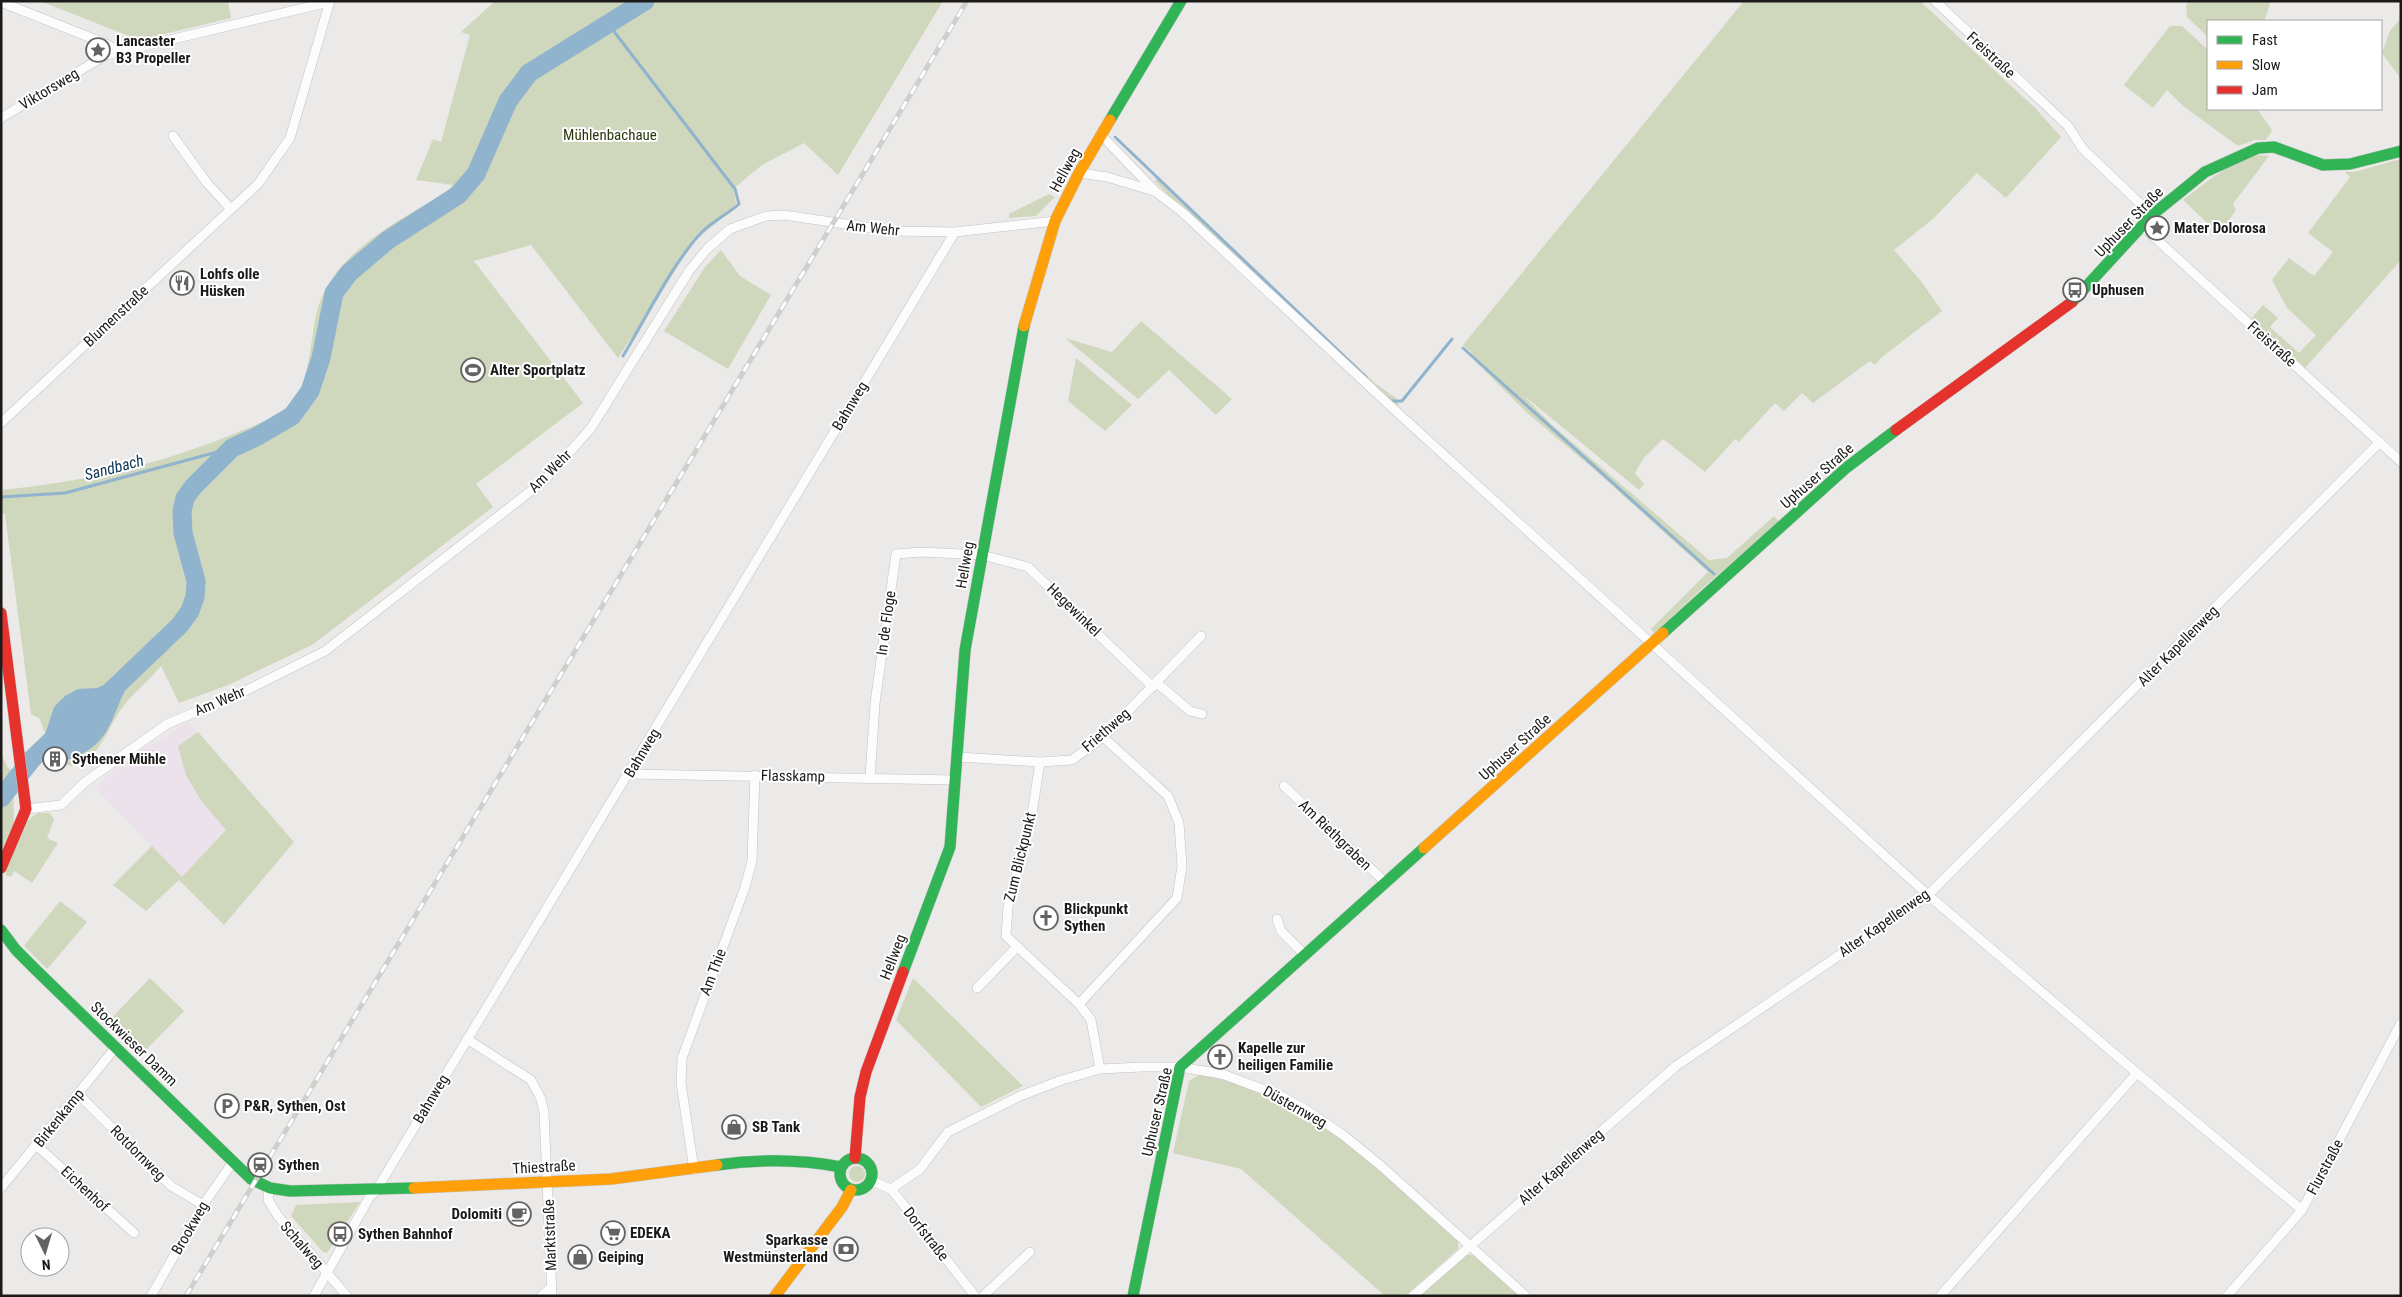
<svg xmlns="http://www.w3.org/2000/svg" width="2402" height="1297" font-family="'Roboto Condensed',sans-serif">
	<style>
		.commercial { fill: #ece2eb }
		.green { fill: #cfd7bd }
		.water { fill: #90b3ce }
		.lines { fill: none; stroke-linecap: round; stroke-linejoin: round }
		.stream { stroke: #90b3ce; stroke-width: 3 }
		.river { stroke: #90b3ce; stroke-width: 19 }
		.street-casing { stroke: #c4c2c1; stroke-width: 10 }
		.fast-casing { stroke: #c4c2c1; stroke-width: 12 }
		.slow-casing { stroke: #c4c2c1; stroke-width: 12 }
		.jam-casing { stroke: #c4c2c1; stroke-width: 12 }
		.street { stroke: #fcfcfc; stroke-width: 9 }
		.fast { stroke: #30b455; stroke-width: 11 }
		.slow { stroke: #ff9f0a; stroke-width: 11 }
		.jam { stroke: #e5322d; stroke-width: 11 }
		.rail-casing { stroke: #cfcfce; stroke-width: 5 }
		.rail { stroke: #fff; stroke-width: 3; stroke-dasharray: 9; stroke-linecap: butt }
		.labels { text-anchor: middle; stroke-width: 4; stroke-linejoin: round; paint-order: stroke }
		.poi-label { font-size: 15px; font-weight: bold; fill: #1c1a19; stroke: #fff; text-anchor: start }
		.street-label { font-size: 15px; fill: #1c1a19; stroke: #fff }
		.park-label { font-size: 15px; fill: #2c370d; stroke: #fff }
		.water-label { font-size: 16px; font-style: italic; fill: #0d3551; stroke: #fff }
	</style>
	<rect width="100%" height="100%" fill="#eceae8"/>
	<path class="commercial" d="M189 722 198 732 178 746 202 802 226 830 182 877 95 788 109 774 142 750Z"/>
	<g class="green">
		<path d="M40 1H228L231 18 139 40Z"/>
		<path d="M495 1H943L838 175 804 143 762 165 733 189 736 203 734 208 697 239 684 256 635 336 631 338 618 358 531 245 474 261 583 403 476 484 493 507 312 645 228 685 179 703 161 666C149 681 133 693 122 708 107 728 99 763 70 766L64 762 46 736 39 718 31 714 5 514H1V490C84 482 166 463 243 430 260 423 284 414 295 399 309 381 311 339 316 315 330 253 397 222 447 192L453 185 416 180 433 139 441 142 470 35 461 32Z"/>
		<path d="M1744 1H1920L2036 109 2061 137 2006 198 1977 173 1934 218 1894 250 1921 281 1942 311 1882 357 1875 365 1870 361 1813 403 1802 393 1784 411 1775 403 1739 442 1735 439 1705 472 1663 439 1643 459 1635 473 1644 484 1639 490 1523 395 1551 424 1709 560 1727 558 1774 516 1780 522 1707 584 1654 633 1651 629 1708 572 1596 471 1525 411 1476 362 1471 352 1463 345Z"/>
		<path d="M2189 1H2271L2264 21H2208V37L2187 17 2186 5Z"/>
		<path d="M2401 18V79L2382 53 2390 31Z"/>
		<path d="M2170 26H2182L2208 50V109H2257L2272 130 2266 140H2255L2238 146 2183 106 2167 90 2153 108 2124 85Z"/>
		<path d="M2259 155 2269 156 2233 204 2236 210 2219 234 2183 200C2207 182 2229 162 2259 155Z"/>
		<path d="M2401 159V260L2305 368 2251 319 2263 305 2278 318 2270 327 2299 353 2316 335 2287 308 2272 280 2289 258 2314 276 2333 252 2308 233 2350 177 2345 172H2354Z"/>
		<path d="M1158 178 1303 315 1300 319 1172 199 1155 181Z"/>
		<path d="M1049 194 1055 197 1036 216 1009 218V214Z"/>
		<path d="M721 250 740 276 771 295 728 369 664 331 705 267Z"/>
		<path d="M1141 321 1232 399 1216 415 1169 370 1138 399 1065 338 1112 352Z"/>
		<path d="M1312 329 1317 330 1376 384 1396 398 1399 405H1393Z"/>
		<path d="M1076 358 1132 405 1105 431 1068 401Z"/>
		<path d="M198 732 294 842 224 925 179 880 146 911 113 885 152 846 182 877 226 830 202 802 186 775 178 746Z"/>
		<path d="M1 754 8 768 13 771 14 825 1 850Z"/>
		<path d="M39 813H50L54 820 47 838 58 843 32 883 14 871 11 877 6 875V871C13 853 19 820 39 813Z"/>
		<path d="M60 901 87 922 47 969 24 946Z"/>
		<path d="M150 978 184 1011 139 1057 105 1025Z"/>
		<path d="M913 978 1023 1086 981 1107 896 1020Z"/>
		<path d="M1199 1075C1309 1093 1378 1170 1458 1241V1249L1405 1296H1385L1241 1169 1173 1153 1189 1081Z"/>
		<circle cx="857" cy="1174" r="8"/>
		<path d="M360 1202 327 1253 323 1252 291 1216 296 1205Z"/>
		<path d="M1464 1255H1474L1519 1296H1420Z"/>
	</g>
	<path class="water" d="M124 669 132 678C109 715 115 746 64 761L54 748 43 757 33 745 45 735 54 707 65 696 78 689 97 688 109 683Z"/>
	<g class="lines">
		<g class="stream">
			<path d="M609 25 735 189 739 204C728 214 713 221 702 232 673 262 646 318 623 356"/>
			<path d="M1115 137 1366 377"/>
			<path d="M1463 348 1714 574"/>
			<path d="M1388 398 1390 401H1402L1452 339"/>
			<path d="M1 497 65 493 232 448"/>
			<path d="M1 791 4 793"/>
		</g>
		<g class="river">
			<path d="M111 691 180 625 190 611 195 597 196 581 183 533 182 511 185 498 193 487 232 448 256 437 292 416 310 391 321 358 334 293 349 273 388 240 458 195 476 174 508 101 529 73 645 1"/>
			<path d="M1 798 32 759 56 736"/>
		</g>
		<g class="street-casing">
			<g id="street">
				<path d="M1935 1 2068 126 2083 149 2152 215"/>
				<path d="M1 2 104 43 119 51"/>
				<path d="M1 118 106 55 329 2"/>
				<path d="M173 136 207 183 231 209"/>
				<path d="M1102 136 1156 192 1182 212 1399 414 1928 895 2137 1073"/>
				<path d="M1079 173 1107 177 1154 191"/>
				<path d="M2143 227 2401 462"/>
				<path d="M1 423 258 184 290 138 330 1"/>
				<path d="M1157 683 1190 711 1202 714"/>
				<path d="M958 757 1040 762 1072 760 1103 737 1201 636"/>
				<path d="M1040 762 1032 814 1008 906 1006 936 1079 1004 1091 1020 1100 1069"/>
				<path d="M629 774 956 780"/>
				<path d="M870 778 875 703 896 554 921 552 982 555 1028 567 1153 687"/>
				<path d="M1284 786 1386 883"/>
				<path d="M26 809 61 805 85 782 167 724 239 694 325 651 545 480 591 428 689 271 707 249 730 229 766 216 784 215 892 231 955 232 1055 221"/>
				<path d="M1277 919 1281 931 1305 955"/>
				<path d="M977 988 1017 947"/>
				<path d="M1079 1004 1177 898 1182 866 1179 823 1168 796 1103 737"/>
				<path d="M467 1039 531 1080 541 1099 544 1112 552 1296"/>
				<path d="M78 1094 171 1186 203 1205"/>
				<path d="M36 1145 134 1233"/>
				<path d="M694 1170 681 1083 682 1058 745 887 752 861 755 775"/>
				<path d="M872 1181 891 1189 975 1296"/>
				<path d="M1 1188 116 1047"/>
				<path d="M269 1189 268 1200 278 1216 347 1296"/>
				<path d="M891 1189 920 1169 948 1132 1020 1096 1062 1080 1100 1069 1141 1067H1180L1222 1074 1281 1096 1308 1111 1343 1135 1380 1165 1526 1296"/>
				<path d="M151 1296 203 1205 233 1162"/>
				<path d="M314 1296 369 1198 377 1189 955 232"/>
				<path d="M541 1296 552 1287"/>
				<path d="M983 1296 1030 1252"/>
				<path d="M1413 1296 1676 1066 1928 895 2380 442"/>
				<path d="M1940 1296 2137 1073 2302 1210"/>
				<path d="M2227 1296 2302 1210 2401 1023"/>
			</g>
		</g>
		<g class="fast-casing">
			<g id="fast">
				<path d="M1110 120 1181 1"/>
				<path d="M2072 302 2152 215 2205 172 2258 148 2274 147 2323 165 2350 164 2401 151"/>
				<path d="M1663 633 1846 468 1896 430"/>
				<path d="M1 930 16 950 35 969 251 1179 270 1188 290 1191 414 1188"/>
				<path d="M903 972 950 847 965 650 1024 326"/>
				<circle cx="856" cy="1174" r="16"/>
				<path d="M717 1165C759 1159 799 1159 841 1167"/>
				<path d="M1133 1296 1180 1067 1424 848"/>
			</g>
		</g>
		<g class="slow-casing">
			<g id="slow">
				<path d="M1024 326 1055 221 1079 173 1110 120"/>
				<path d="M1424 848 1663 633"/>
				<path d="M414 1188 611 1179 717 1165"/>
				<path d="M775 1296 842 1207 851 1190"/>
			</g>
		</g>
		<g class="jam-casing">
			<g id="jam">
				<path d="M1896 430 2072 302"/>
				<path d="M1 613 26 809 1 868"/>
				<path d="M855 1158 860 1097 866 1072 903 972"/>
			</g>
		</g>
		<use href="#street" class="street"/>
		<use href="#fast" class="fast"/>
		<use href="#slow" class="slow"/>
		<use href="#jam" class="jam"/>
		<g class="rail-casing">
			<path id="rail" d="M186 1296 967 1"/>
		</g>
		<use href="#rail" class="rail"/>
	</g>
	<defs>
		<g id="sight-ring" transform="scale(1.25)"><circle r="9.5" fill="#fff" stroke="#656361" stroke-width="1.5"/><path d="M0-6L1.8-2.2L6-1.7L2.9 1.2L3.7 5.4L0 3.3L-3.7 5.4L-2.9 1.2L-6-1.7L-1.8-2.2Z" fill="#656361"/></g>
		<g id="restaurant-ring" transform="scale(1.25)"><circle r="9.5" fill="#fff" stroke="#656361" stroke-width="1.5"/><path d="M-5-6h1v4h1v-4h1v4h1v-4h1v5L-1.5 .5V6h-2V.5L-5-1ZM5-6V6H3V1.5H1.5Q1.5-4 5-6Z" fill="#656361"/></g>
		<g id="bus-ring" transform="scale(1.25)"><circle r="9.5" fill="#fff" stroke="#656361" stroke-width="1.5"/><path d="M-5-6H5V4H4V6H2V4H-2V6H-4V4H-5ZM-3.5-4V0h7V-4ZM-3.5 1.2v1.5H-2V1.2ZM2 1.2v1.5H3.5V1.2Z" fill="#656361"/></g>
		<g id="stadium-ring" transform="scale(1.25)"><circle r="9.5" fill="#fff" stroke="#656361" stroke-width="1.5"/><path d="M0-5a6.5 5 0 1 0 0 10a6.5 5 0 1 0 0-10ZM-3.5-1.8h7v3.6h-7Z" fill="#656361"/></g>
		<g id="building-ring" transform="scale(1.25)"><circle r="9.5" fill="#fff" stroke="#656361" stroke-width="1.5"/><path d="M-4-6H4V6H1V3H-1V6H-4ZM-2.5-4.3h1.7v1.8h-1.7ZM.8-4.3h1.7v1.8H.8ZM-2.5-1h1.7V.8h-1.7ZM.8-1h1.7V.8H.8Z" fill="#656361"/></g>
		<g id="church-ring" transform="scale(1.25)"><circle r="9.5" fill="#fff" stroke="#656361" stroke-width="1.5"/><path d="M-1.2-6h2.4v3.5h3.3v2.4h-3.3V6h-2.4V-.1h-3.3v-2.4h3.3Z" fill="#656361"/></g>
		<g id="parking-ring" transform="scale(1.25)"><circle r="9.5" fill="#fff" stroke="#656361" stroke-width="1.5"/><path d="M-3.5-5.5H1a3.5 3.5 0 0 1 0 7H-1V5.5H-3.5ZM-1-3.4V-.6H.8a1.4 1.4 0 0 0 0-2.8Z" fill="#656361"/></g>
		<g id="shop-ring" transform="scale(1.25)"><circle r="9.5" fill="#fff" stroke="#656361" stroke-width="1.5"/><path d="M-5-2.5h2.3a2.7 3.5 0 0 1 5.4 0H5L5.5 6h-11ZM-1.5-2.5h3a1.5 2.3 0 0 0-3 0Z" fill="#656361"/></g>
		<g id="station-ring" transform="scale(1.25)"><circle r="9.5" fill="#fff" stroke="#656361" stroke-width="1.5"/><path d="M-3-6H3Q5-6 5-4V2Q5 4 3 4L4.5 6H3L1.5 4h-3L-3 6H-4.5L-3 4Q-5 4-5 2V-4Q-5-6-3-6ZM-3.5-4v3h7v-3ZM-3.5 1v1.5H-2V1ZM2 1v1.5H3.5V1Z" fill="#656361"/></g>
		<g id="cafe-ring" transform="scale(1.25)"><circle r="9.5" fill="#fff" stroke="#656361" stroke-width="1.5"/><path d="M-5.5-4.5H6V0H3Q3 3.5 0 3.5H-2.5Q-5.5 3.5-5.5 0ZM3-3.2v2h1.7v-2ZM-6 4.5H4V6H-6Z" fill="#656361"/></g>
		<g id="supermarket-ring" transform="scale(1.25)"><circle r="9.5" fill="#fff" stroke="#656361" stroke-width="1.5"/><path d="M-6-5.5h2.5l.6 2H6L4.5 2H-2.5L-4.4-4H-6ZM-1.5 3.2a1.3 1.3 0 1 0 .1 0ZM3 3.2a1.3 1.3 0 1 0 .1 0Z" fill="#656361"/></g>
		<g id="bank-ring" transform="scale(1.25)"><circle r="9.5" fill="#fff" stroke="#656361" stroke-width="1.5"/><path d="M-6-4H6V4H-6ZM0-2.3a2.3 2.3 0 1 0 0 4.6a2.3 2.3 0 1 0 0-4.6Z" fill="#656361"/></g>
	</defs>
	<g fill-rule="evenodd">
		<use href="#sight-ring" x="98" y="50"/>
		<use href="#sight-ring" x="2157" y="228"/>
		<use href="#restaurant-ring" x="182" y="283"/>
		<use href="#bus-ring" x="2075" y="290"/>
		<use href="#stadium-ring" x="473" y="370"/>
		<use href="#building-ring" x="55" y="759"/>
		<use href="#church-ring" x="1046" y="918"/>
		<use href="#church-ring" x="1220" y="1057"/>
		<use href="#parking-ring" x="227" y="1106"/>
		<use href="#shop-ring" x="734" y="1127"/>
		<use href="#station-ring" x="260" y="1165"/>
		<use href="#cafe-ring" x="519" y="1214"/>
		<use href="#supermarket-ring" x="613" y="1233"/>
		<use href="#bus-ring" x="340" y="1234"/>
		<use href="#bank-ring" x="846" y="1249"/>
		<use href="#shop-ring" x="580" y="1257"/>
	</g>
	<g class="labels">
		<g class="poi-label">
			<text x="116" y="46">Lancaster<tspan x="116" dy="17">B3 Propeller</tspan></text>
			<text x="2174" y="233">Mater Dolorosa</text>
			<text x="200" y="279">Lohfs olle<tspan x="200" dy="17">Hüsken</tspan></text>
			<text x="2092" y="295">Uphusen</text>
			<text x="490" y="375">Alter Sportplatz</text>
			<text x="72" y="764">Sythener Mühle</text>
			<text x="1064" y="914">Blickpunkt<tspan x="1064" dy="17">Sythen</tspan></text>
			<text x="1238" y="1053">Kapelle zur<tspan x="1238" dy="17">heiligen Familie</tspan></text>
			<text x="244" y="1111">P&amp;R, Sythen, Ost</text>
			<text x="752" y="1132">SB Tank</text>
			<text x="278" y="1170">Sythen</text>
			<text x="502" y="1219" text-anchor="end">Dolomiti</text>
			<text x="630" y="1238">EDEKA</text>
			<text x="358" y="1239">Sythen Bahnhof</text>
			<text x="828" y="1245" text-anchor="end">Sparkasse<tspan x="828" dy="17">Westmünsterland</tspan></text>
			<text x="598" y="1262">Geiping</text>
		</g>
		<g class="street-label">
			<text transform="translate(1991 55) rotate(43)" y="5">Freistraße</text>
			<text transform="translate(49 89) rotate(-31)" y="5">Viktorsweg</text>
			<text transform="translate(1065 170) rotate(-61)" y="5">Hellweg</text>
			<text transform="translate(2129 222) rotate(-46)" y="5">Uphuser Straße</text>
			<text transform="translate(873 228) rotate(6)" y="5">Am Wehr</text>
			<text transform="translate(116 316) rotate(-43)" y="5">Blumenstraße</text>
			<text transform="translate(2272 344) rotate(42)" y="5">Freistraße</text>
			<text transform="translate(850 406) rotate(-59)" y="5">Bahnweg</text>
			<text transform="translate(550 471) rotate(-45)" y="5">Am Wehr</text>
			<text transform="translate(1817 476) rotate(-41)" y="5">Uphuser Straße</text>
			<text transform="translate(965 565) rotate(-80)" y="5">Hellweg</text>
			<text transform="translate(1074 610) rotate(44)" y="5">Hegewinkel</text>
			<text transform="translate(886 623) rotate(-82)" y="5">In de Floge</text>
			<text transform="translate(2178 646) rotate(-45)" y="5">Alter Kapellenweg</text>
			<text transform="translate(220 701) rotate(-23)" y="5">Am Wehr</text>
			<text transform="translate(1106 730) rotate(-41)" y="5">Friethweg</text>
			<text transform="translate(1515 747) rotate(-42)" y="5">Uphuser Straße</text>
			<text transform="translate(642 753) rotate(-59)" y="5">Bahnweg</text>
			<text transform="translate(793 776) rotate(1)" y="5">Flasskamp</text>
			<text transform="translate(1335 835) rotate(44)" y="5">Am Riethgraben</text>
			<text transform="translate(1020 857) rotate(-76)" y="5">Zum Blickpunkt</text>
			<text transform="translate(1884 923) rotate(-35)" y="5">Alter Kapellenweg</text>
			<text transform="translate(893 957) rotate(-69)" y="5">Hellweg</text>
			<text transform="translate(713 972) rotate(-69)" y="5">Am Thie</text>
			<text transform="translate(134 1044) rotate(44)" y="5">Stockwieser Damm</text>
			<text transform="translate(431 1099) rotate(-59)" y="5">Bahnweg</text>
			<text transform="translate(1295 1107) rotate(29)" y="5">Düsternweg</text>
			<text transform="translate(1157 1112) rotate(-77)" y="5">Uphuser Straße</text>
			<text transform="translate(59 1118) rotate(-51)" y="5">Birkenkamp</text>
			<text transform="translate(138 1153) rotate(45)" y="5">Rotdornweg</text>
			<text transform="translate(544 1167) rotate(-3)" y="5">Thiestraße</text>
			<text transform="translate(1561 1167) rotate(-41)" y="5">Alter Kapellenweg</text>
			<text transform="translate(2325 1167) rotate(-62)" y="5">Flurstraße</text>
			<text transform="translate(85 1189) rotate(43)" y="5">Eichenhof</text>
			<text transform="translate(190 1228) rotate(-60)" y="5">Brookweg</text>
			<text transform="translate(926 1234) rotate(52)" y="5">Dorfstraße</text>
			<text transform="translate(550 1235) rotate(-92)" y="5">Marktstraße</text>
			<text transform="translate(302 1245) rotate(49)" y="5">Schalweg</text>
		</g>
		<g class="park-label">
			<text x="610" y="140">Mühlenbachaue</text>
		</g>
		<g class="water-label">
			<text transform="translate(114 467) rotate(-15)" y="6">Sandbach</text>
		</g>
	</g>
	<rect width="2402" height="1297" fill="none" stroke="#1c1a19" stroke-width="5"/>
	<rect x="2207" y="20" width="175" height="90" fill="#ffffff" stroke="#a4a3a3"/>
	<rect x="2217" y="36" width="25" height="8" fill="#30b455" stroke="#a4a3a3"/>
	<text x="2252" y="45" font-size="15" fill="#1c1a19">Fast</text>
	<rect x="2217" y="61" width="25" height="8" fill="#ff9f0a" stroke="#a4a3a3"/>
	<text x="2252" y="70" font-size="15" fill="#1c1a19">Slow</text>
	<rect x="2217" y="86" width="25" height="8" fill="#e5322d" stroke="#a4a3a3"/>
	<text x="2252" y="95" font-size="15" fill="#1c1a19">Jam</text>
	<g transform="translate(45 1252) rotate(175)"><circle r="24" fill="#ffffff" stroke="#a4a3a3"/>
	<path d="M0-4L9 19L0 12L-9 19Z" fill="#656361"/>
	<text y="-8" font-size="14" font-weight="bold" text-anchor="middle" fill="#1c1a19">N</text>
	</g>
</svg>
